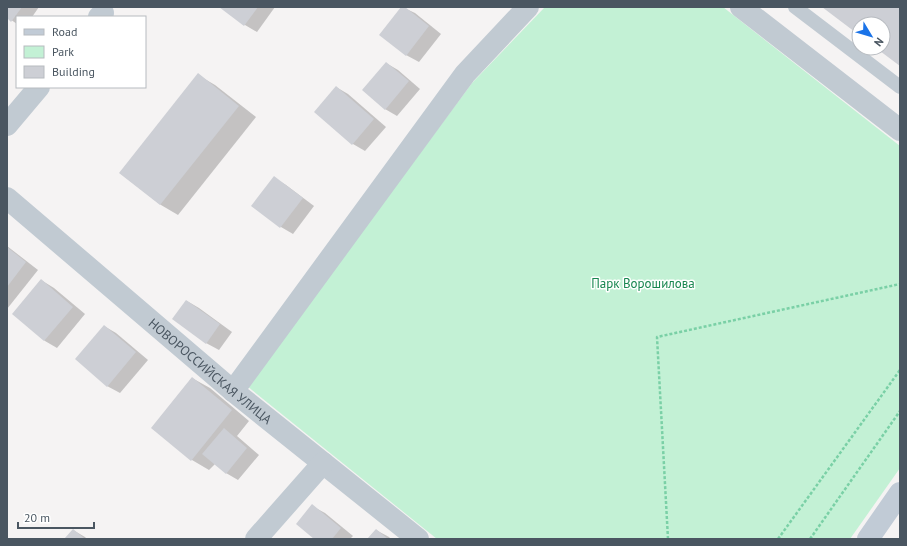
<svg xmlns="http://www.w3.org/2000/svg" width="907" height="546" font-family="'PT Sans',sans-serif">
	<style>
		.green { fill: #c3f1d5 }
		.shadow { fill: #0003 }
		.building { fill: #cdcfd5 }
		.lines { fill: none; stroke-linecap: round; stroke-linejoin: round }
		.path { stroke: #7ad0a6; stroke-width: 2.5; stroke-dasharray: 3 2; stroke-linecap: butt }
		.service { stroke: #c1cad2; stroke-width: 14 }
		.minor { stroke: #c1cad2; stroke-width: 22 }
		.secondary { stroke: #c1cbd6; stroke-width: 22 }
		.labels { text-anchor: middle; stroke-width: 3; stroke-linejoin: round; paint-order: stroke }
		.park-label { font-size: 13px; fill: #17864f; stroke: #fff }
		.street-label { font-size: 13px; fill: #4a5661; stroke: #fff }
	</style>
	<rect width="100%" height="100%" fill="#f5f3f3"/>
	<path class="green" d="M545 7H723L900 146V468L850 539H437L247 386 472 83Z"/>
	<g class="shadow">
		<path d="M7 7H39L32 17H17V24L7 17Z"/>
		<path d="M221 7H275L257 32 245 25Z"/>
		<path d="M402 7 415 13 441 34 419 62 406 55Z"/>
		<path d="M386 63 398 70 420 89 397 116 385 109Z"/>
		<path d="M198 75 215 85 256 117 178 215 161 205 120 173Z"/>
		<path d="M336 87 348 94 386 127 365 151 353 144Z"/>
		<path d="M274 178 286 185 314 206 293 234 281 227 252 206Z"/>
		<path d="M7 246 38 270 7 309Z"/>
		<path d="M41 280 54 288 85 314 57 348 45 341 14 314Z"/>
		<path d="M187 301 199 308 232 332 219 350 206 343Z"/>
		<path d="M104 326 116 333 148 360 120 393 107 386Z"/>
		<path d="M192 378 210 388 249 421 237 436 259 455 238 480 226 473 215 464 209 470 192 460 152 428Z"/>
		<path d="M312 506 325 513 353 536 350 539H315Z"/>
		<path d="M73 530 85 537 87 539H66Z"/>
		<path d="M376 530 389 537 391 539H368Z"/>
	</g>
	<g class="building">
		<path d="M7 7H22L11 22 7 18Z"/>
		<path d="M219 7H258L244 26Z"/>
		<path d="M401 7H405L429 26 406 56 379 35Z"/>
		<path d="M822 7H900V66L876 48H883V24H859V35Z"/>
		<path d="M386 62 409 81 385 110 362 90Z"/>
		<path d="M198 73 239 106 160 205 119 173Z"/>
		<path d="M336 86 374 119 352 145 314 112Z"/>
		<path d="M274 176 303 198 280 228 251 206Z"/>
		<path d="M7 247 26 262 7 287Z"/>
		<path d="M41 279 73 307 44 341 12 314Z"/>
		<path d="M186 300 220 324 206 344 172 319Z"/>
		<path d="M104 325 136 352 107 387 75 359Z"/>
		<path d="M192 377 232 410 191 461 151 428Z"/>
		<path d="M224 428 247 448 226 474 202 454Z"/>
		<path d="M312 504 341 528 332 539H314L296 524Z"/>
		<path d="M73 529 85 539H64Z"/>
		<path d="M376 529 388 539H367Z"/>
	</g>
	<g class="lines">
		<g class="path">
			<path d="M668 539 657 337 900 284"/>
			<path d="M778 539 900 370"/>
			<path d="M810 539 900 411"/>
		</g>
		<path class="service" d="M795 7 900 87"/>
		<g class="minor">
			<path d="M741 7 900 130"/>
			<path d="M99 17 103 13"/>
			<path d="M7 125 39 87"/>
			<path id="s1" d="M7 198 233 391 418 539"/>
			<path d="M233 391 465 74 528 7"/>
			<path d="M256 539 323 463"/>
		</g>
		<path class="secondary" d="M868 539 900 493"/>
	</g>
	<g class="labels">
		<g class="park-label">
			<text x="643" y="288">Парк Ворошилова</text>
		</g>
		<g class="street-label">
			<text dy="5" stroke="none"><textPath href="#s1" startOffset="267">НОВОРОССИЙСКАЯ УЛИЦА</textPath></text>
		</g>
	</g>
	<rect width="907" height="546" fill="none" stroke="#4a5661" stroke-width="16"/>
	<rect x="16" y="16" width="130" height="72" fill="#ffffff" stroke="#b7bbc0"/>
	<rect x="24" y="29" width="20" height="6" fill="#c1cbd6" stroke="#b7bbc0"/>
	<text x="52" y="36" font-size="12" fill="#4a5661">Road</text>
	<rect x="24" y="46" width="20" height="12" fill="#c3f1d5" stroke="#b7bbc0"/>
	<text x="52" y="56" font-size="12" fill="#4a5661">Park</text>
	<rect x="24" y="66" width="20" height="12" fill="#cdcfd5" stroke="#b7bbc0"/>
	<text x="52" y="76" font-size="12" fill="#4a5661">Building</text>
	<g transform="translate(871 36) rotate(128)"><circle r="19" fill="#ffffff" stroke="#b7bbc0"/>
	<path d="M0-3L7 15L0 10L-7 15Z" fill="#1a73e8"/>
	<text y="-6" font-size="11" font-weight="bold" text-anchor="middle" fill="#4a5661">N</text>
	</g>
	<path d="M18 522v6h76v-6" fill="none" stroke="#4a5661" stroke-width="2"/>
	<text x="24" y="522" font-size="12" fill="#4a5661" stroke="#ffffff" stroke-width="3" paint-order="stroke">20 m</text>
</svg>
